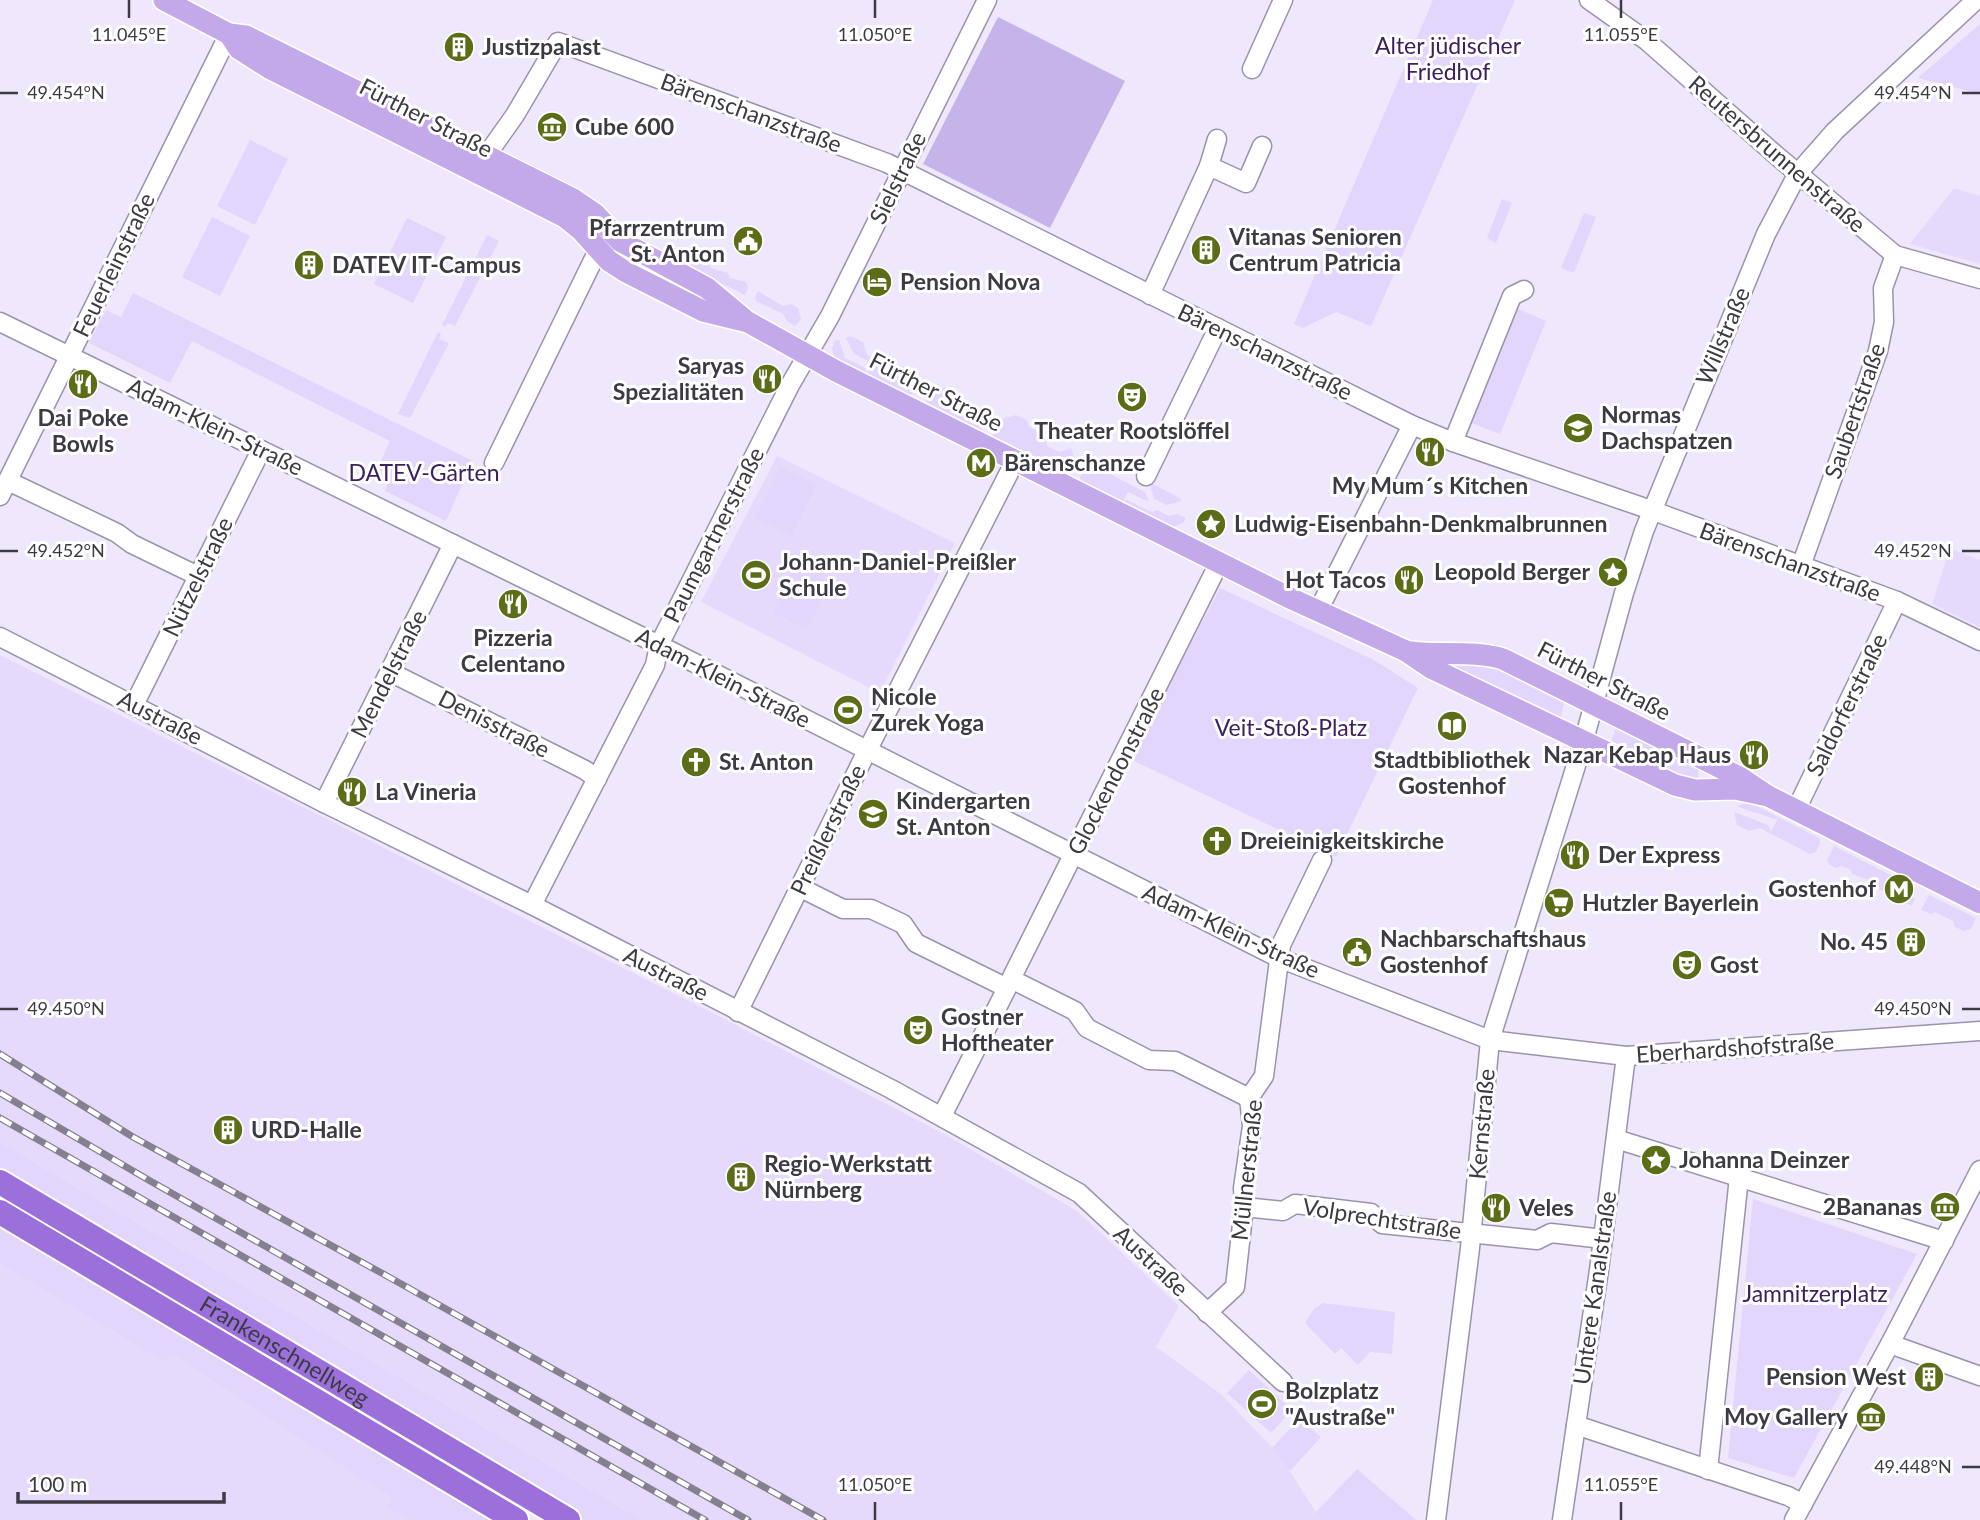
<svg xmlns="http://www.w3.org/2000/svg" width="1980" height="1520" font-family="Lato,sans-serif">
	<style>
		.built { fill: #e5dafb }
		.green { fill: #e2d6fc }
		.forest { fill: #c5b3e9 }
		.lines { fill: none; stroke-linecap: round; stroke-linejoin: round }
		.minor-casing { stroke: #9b93ab; stroke-width: 21 }
		.major-casing { stroke: #fff; stroke-width: 24 }
		.highway-casing { stroke: #fff; stroke-width: 28 }
		.minor { stroke: #fff; stroke-width: 18 }
		.major { stroke: #c3a9e9; stroke-width: 21 }
		.highway { stroke: #9b70db; stroke-width: 24 }
		.rail-casing { stroke: #85808f; stroke-width: 7 }
		.rail { stroke: #fff; stroke-width: 4.5; stroke-dasharray: 13; stroke-linecap: butt }
		.ticks { fill: none; stroke: #3d3a44; stroke-width: 2.5 }
		.labels { text-anchor: middle; stroke-width: 6; stroke-linejoin: round; paint-order: stroke }
		.park-label { font-size: 23px; fill: #3c205f; stroke: #fff }
		.poi-label { font-size: 23px; font-weight: bold; fill: #3d3a44; stroke: #fff; text-anchor: start }
		.street-label { font-size: 23px; fill: #3d3a44; stroke: #fff }
		.ticks-label { font-size: 18px; text-anchor: middle; fill: #3d3a44; stroke: #fff; stroke-width: 6; stroke-linejoin: round; paint-order: stroke }
	</style>
	<rect width="100%" height="100%" fill="#efe8fd"/>
	<g class="built">
		<path d="M1954 188 1980 196V264L1910 244Z"/>
		<path d="M777 456 955 543 880 693 701 602Z"/>
		<path d="M1950 548 1980 560V627L1932 604Z"/>
		<path d="M0 655 713 1013 944 1134 1077 1211 1179 1306 1156 1347 1221 1394 1280 1456 1321 1520H642L0 1142Z"/>
		<path d="M0 1264 164 1362 171 1352 391 1498 387 1508 409 1520H0Z"/>
	</g>
	<g class="green">
		<path d="M1433 0H1515L1371 326 1336 312 1303 328 1294 324Z"/>
		<path d="M1980 24V94L1918 78Z"/>
		<path d="M250 140 288 159 255 225 217 206Z"/>
		<path d="M1502 199 1512 203 1496 243 1487 238Z"/>
		<path d="M1584 213 1596 217 1574 273 1561 268Z"/>
		<path d="M212 217 250 236 220 296 182 277Z"/>
		<path d="M407 218 446 237 413 303 374 284Z"/>
		<path d="M487 235 499 241 455 326 447 323 445 327 442 325Z"/>
		<path d="M675 254 696 264 704 261 709 263 711 268 728 273 730 278 746 282 748 288 745 295 675 260Z"/>
		<path d="M758 291 783 306 791 304 798 308 801 319 795 326 787 321 783 314 756 301 755 297Z"/>
		<path d="M133 293 471 460 466 470 468 471 446 521 385 491 388 483 374 476 390 441 192 341 170 383 89 343 106 310 121 317Z"/>
		<path d="M1516 308 1546 321 1500 434 1469 422Z"/>
		<path d="M438 332 441 333 439 339 449 343 410 418 398 414Z"/>
		<path d="M850 336 863 342 867 355 880 361 887 358 890 360 895 368 902 366 916 373 920 384 916 393 909 395 835 358 832 349 835 341 839 340 845 358 865 368 867 373 872 363 854 354 846 338Z"/>
		<path d="M946 387 950 399 957 402 962 400 967 402 970 409 977 412 982 409 989 412 990 423 985 421 981 430 926 402 931 392Z"/>
		<path d="M1016 415 1027 420 1029 427 1045 435 1047 446 1060 452 1071 448 1075 460 1069 473 993 436 1002 419Z"/>
		<path d="M1090 460 1110 470 1112 475 1145 492 1149 502 1128 492 1123 501 1127 500 1152 512 1157 510 1169 516 1177 514 1186 518 1183 523 1173 527 1081 481 1080 477Z"/>
		<path d="M780 467 817 485 792 536 755 518Z"/>
		<path d="M1153 484 1180 498 1181 501 1167 505 1154 499 1150 485Z"/>
		<path d="M798 561 833 578 807 630 773 612Z"/>
		<path d="M1220 588 1374 660 1418 688 1336 857 1130 759Z"/>
		<path d="M1489 662 1565 698 1560 721 1441 663Z"/>
		<path d="M1616 727 1698 766V777L1689 783 1610 746Z"/>
		<path d="M1749 802 1819 838 1820 843 1816 852 1810 854 1760 828 1749 831 1737 825 1734 812 1768 825 1771 832 1778 818 1773 819C1761 813 1749 812 1737 806Z"/>
		<path d="M1834 846 1916 888 1912 896 1915 899 1912 906 1879 889 1877 883 1852 874 1851 870 1842 866 1836 868 1829 864 1827 860Z"/>
		<path d="M1929 895 1976 918 1971 929 1964 931 1955 927 1953 921 1935 912 1931 914 1921 910Z"/>
		<path d="M0 1142 642 1520H583L21 1183 0 1167Z"/>
		<path d="M1753 1199 1917 1254 1794 1478 1728 1458Z"/>
		<path d="M0 1226 500 1520H409L387 1508 391 1498 171 1353 164 1362 0 1264Z"/>
		<path d="M1323 1303 1395 1312 1392 1354 1370 1352 1358 1365 1341 1348 1335 1354 1305 1323 1314 1309Z"/>
		<path d="M1249 1370 1292 1410 1271 1433 1227 1393Z"/>
		<path d="M1299 1419 1321 1437 1290 1471 1272 1448Z"/>
		<path d="M1357 1469 1416 1520H1321L1316 1512Z"/>
	</g>
	<path class="forest" d="M998 17 1125 81 1050 228 923 164Z"/>
	<g class="lines">
		<g class="minor-casing">
			<g id="minor">
				<path d="M1589 0 1647 41 1777 156 1895 255 1980 279"/>
				<path d="M1252 69 1283 0"/>
				<path d="M486 156 515 115 558 42 887 163 1412 425 1453 442 1651 510 1897 601 1980 641"/>
				<path d="M1209 166 1217 139"/>
				<path d="M1150 295 1209 166 1246 183 1262 146"/>
				<path d="M0 322 659 645 1279 958 1490 1040 1626 1056 1980 1031"/>
				<path d="M1453 442 1512 296 1524 290"/>
				<path d="M494 463 603 240"/>
				<path d="M1146 476 1218 328"/>
				<path d="M8 481 117 533 132 544 198 576"/>
				<path d="M0 496 229 34"/>
				<path d="M1219 563 1011 979 1075 1011 1087 1028 1149 1060 1175 1061 1249 1098"/>
				<path d="M1801 566 1878 351 1884 322 1883 288 1895 255"/>
				<path d="M1318 611 1412 425"/>
				<path d="M0 637 324 803 532 905 891 1089 1079 1193 1283 1382"/>
				<path d="M390 672 585 770 597 779"/>
				<path d="M134 705 261 450"/>
				<path d="M324 803 453 544"/>
				<path d="M1796 810 1897 601"/>
				<path d="M801 888 843 909H871L903 924 916 943 1007 988 942 1116"/>
				<path d="M532 905 655 665 659 645 790 385 830 316 987 0"/>
				<path d="M738 1012 867 751 1015 461"/>
				<path d="M1616 1139 1944 1241"/>
				<path d="M1244 1207 1283 1211 1295 1204 1371 1213 1382 1224 1537 1240 1551 1233 1603 1239"/>
				<path d="M1207 1313 1235 1287 1244 1207 1243 1188 1252 1126 1249 1098 1264 1076 1281 945 1322 860"/>
				<path d="M1890 1344 1980 1376"/>
				<path d="M1576 1425 1788 1496 1803 1504"/>
				<path d="M1708 1470 1739 1177"/>
				<path d="M1436 1520 1470 1248 1490 1040 1584 740 1624 593 1644 531 1766 234 1798 173 1835 131 1976 0"/>
				<path d="M1562 1520 1599 1270 1626 1056"/>
				<path d="M1794 1520 1890 1344 1980 1170"/>
			</g>
		</g>
		<g class="major-casing">
			<g id="major">
				<path d="M164 0 229 34 246 36 573 199 595 214 620 241 707 288 744 319"/>
				<path d="M229 34 239 49 269 68 565 217 581 230 609 261 626 272 703 311 748 322 836 371 1292 599 1406 651 1431 668 1675 785 1695 790 1735 789 1768 796"/>
				<path d="M1411 652C1442 656 1474 650 1503 659L1741 778 1768 796 1980 903"/>
			</g>
		</g>
		<g class="highway-casing">
			<g id="highway">
				<path id="s1" d="M0 1182 568 1520"/>
				<path d="M0 1212 516 1520"/>
			</g>
		</g>
		<use href="#minor" class="minor"/>
		<use href="#major" class="major"/>
		<use href="#highway" class="highway"/>
		<g class="rail-casing">
			<g id="rail">
				<path d="M0 1054 133 1137 387 1276 823 1520"/>
				<path d="M0 1093 152 1182 748 1520"/>
				<path d="M0 1118 705 1520"/>
			</g>
		</g>
		<use href="#rail" class="rail"/>
	</g>
	<path class="ticks" d="M129 0V18M875 0V18M1621 0V18M0 93H18M1962 93H1980M0 551H18M1962 551H1980M0 1009H18M1962 1009H1980M1962 1467H1980M875 1502V1520M1621 1502V1520"/>
	<defs>
		<g id="building-disc" transform="scale(1.575)"><circle r="9.5" fill="#5c6d18" stroke="#fff"/><path d="M-4-6H4V6H1V3H-1V6H-4ZM-2.5-4.3h1.7v1.8h-1.7ZM.8-4.3h1.7v1.8H.8ZM-2.5-1h1.7V.8h-1.7ZM.8-1h1.7V.8H.8Z" fill="#fff"/></g>
		<g id="museum-disc" transform="scale(1.575)"><circle r="9.5" fill="#5c6d18" stroke="#fff"/><path d="M0-6L6-3V-2H-6V-3ZM-5-1h2V3h-2ZM-1-1h2V3h-2ZM3-1h2V3H3ZM-6 4H6V6H-6Z" fill="#fff"/></g>
		<g id="civic-disc" transform="scale(1.575)"><circle r="9.5" fill="#5c6d18" stroke="#fff"/><path d="M-.6-6.5H3V-4.5H.6V-3L4-1V1h2V6H-6V1h2V-1L-.6-3ZM-1.2 2.5V6h2.4V2.5Z" fill="#fff"/></g>
		<g id="hotel-disc" transform="scale(1.575)"><circle r="9.5" fill="#5c6d18" stroke="#fff"/><path d="M-6-4.5h1.5V1H6V5H4.5V3h-9V5H-6ZM-4 0a1.8 1.8 0 1 1 3.6 0ZM.5 0V-2.5h3Q6-2.5 6 0Z" fill="#fff"/></g>
		<g id="restaurant-disc" transform="scale(1.575)"><circle r="9.5" fill="#5c6d18" stroke="#fff"/><path d="M-5-6h1v4h1v-4h1v4h1v-4h1v5L-1.5 .5V6h-2V.5L-5-1ZM5-6V6H3V1.5H1.5Q1.5-4 5-6Z" fill="#fff"/></g>
		<g id="theatre-disc" transform="scale(1.575)"><circle r="9.5" fill="#5c6d18" stroke="#fff"/><path d="M-5-5.5Q0-4 5-5.5V0Q5 5 0 6Q-5 5-5 0ZM-3.3-2.5H-1v1.5H-3.3ZM1-2.5H3.3v1.5H1ZM-2.8 1Q0 5.5 2.8 1Z" fill="#fff"/></g>
		<g id="school-disc" transform="scale(1.575)"><circle r="9.5" fill="#5c6d18" stroke="#fff"/><path d="M0-5L7-2L0 1L-7-2ZM-4 1L0 2.5L4 1V4Q0 6-4 4Z" fill="#fff"/></g>
		<g id="metro-disc" transform="scale(1.575)"><circle r="9.5" fill="#5c6d18" stroke="#fff"/><path d="M-5.5 5V-5H-3L0 0L3-5H5.5V5H3V-.5L0 4L-3-.5V5Z" fill="#fff"/></g>
		<g id="sight-disc" transform="scale(1.575)"><circle r="9.5" fill="#5c6d18" stroke="#fff"/><path d="M0-6L1.8-2.2L6-1.7L2.9 1.2L3.7 5.4L0 3.3L-3.7 5.4L-2.9 1.2L-6-1.7L-1.8-2.2Z" fill="#fff"/></g>
		<g id="stadium-disc" transform="scale(1.575)"><circle r="9.5" fill="#5c6d18" stroke="#fff"/><path d="M0-5a6.5 5 0 1 0 0 10a6.5 5 0 1 0 0-10ZM-3.5-1.8h7v3.6h-7Z" fill="#fff"/></g>
		<g id="library-disc" transform="scale(1.575)"><circle r="9.5" fill="#5c6d18" stroke="#fff"/><path d="M-6-4Q-3-5.5-.7-3.5V5Q-3 3-6 4ZM6-4Q3-5.5 .7-3.5V5Q3 3 6 4Z" fill="#fff"/></g>
		<g id="church-disc" transform="scale(1.575)"><circle r="9.5" fill="#5c6d18" stroke="#fff"/><path d="M-1.2-6h2.4v3.5h3.3v2.4h-3.3V6h-2.4V-.1h-3.3v-2.4h3.3Z" fill="#fff"/></g>
		<g id="supermarket-disc" transform="scale(1.575)"><circle r="9.5" fill="#5c6d18" stroke="#fff"/><path d="M-6-5.5h2.5l.6 2H6L4.5 2H-2.5L-4.4-4H-6ZM-1.5 3.2a1.3 1.3 0 1 0 .1 0ZM3 3.2a1.3 1.3 0 1 0 .1 0Z" fill="#fff"/></g>
	</defs>
	<g fill-rule="evenodd">
		<use href="#building-disc" x="459" y="47"/>
		<use href="#museum-disc" x="552" y="127"/>
		<use href="#civic-disc" x="748" y="241"/>
		<use href="#building-disc" x="1206" y="250"/>
		<use href="#building-disc" x="309" y="265"/>
		<use href="#hotel-disc" x="877" y="282"/>
		<use href="#restaurant-disc" x="767" y="379"/>
		<use href="#restaurant-disc" x="83" y="384"/>
		<use href="#theatre-disc" x="1132" y="397"/>
		<use href="#school-disc" x="1578" y="428"/>
		<use href="#restaurant-disc" x="1430" y="452"/>
		<use href="#metro-disc" x="981" y="463"/>
		<use href="#sight-disc" x="1211" y="524"/>
		<use href="#sight-disc" x="1613" y="572"/>
		<use href="#stadium-disc" x="756" y="575"/>
		<use href="#restaurant-disc" x="1409" y="580"/>
		<use href="#restaurant-disc" x="513" y="604"/>
		<use href="#stadium-disc" x="848" y="710"/>
		<use href="#library-disc" x="1452" y="726"/>
		<use href="#restaurant-disc" x="1754" y="755"/>
		<use href="#church-disc" x="696" y="762"/>
		<use href="#restaurant-disc" x="352" y="792"/>
		<use href="#school-disc" x="873" y="814"/>
		<use href="#church-disc" x="1217" y="841"/>
		<use href="#restaurant-disc" x="1575" y="855"/>
		<use href="#metro-disc" x="1899" y="889"/>
		<use href="#supermarket-disc" x="1559" y="903"/>
		<use href="#building-disc" x="1911" y="942"/>
		<use href="#civic-disc" x="1357" y="952"/>
		<use href="#theatre-disc" x="1687" y="965"/>
		<use href="#theatre-disc" x="918" y="1030"/>
		<use href="#building-disc" x="228" y="1130"/>
		<use href="#sight-disc" x="1656" y="1160"/>
		<use href="#building-disc" x="741" y="1177"/>
		<use href="#museum-disc" x="1945" y="1207"/>
		<use href="#restaurant-disc" x="1496" y="1208"/>
		<use href="#building-disc" x="1929" y="1377"/>
		<use href="#stadium-disc" x="1262" y="1404"/>
		<use href="#museum-disc" x="1871" y="1417"/>
	</g>
	<g class="labels">
		<g class="park-label">
			<text x="1448" y="54">Alter jüdischer<tspan x="1448" dy="26">Friedhof</tspan></text>
			<text x="424" y="481">DATEV-Gärten</text>
			<text x="1291" y="736">Veit-Stoß-Platz</text>
			<text x="1815" y="1302">Jamnitzerplatz</text>
		</g>
		<g class="poi-label">
			<text x="482" y="55">Justizpalast</text>
			<text x="575" y="135">Cube 600</text>
			<text x="725" y="236" text-anchor="end">Pfarrzentrum<tspan x="725" dy="26">St. Anton</tspan></text>
			<text x="1229" y="245">Vitanas Senioren<tspan x="1229" dy="26">Centrum Patricia</tspan></text>
			<text x="332" y="273">DATEV IT-Campus</text>
			<text x="900" y="290">Pension Nova</text>
			<text x="744" y="374" text-anchor="end">Saryas<tspan x="744" dy="26">Spezialitäten</tspan></text>
			<text x="1601" y="423">Normas<tspan x="1601" dy="26">Dachspatzen</tspan></text>
			<text x="83" y="426" text-anchor="middle">Dai Poke<tspan x="83" dy="26">Bowls</tspan></text>
			<text x="1132" y="439" text-anchor="middle">Theater Rootslöffel</text>
			<text x="1004" y="471">Bärenschanze</text>
			<text x="1430" y="494" text-anchor="middle">My Mum´s Kitchen</text>
			<text x="1234" y="532">Ludwig-Eisenbahn-Denkmalbrunnen</text>
			<text x="779" y="570">Johann-Daniel-Preißler<tspan x="779" dy="26">Schule</tspan></text>
			<text x="1590" y="580" text-anchor="end">Leopold Berger</text>
			<text x="1386" y="588" text-anchor="end">Hot Tacos</text>
			<text x="513" y="646" text-anchor="middle">Pizzeria<tspan x="513" dy="26">Celentano</tspan></text>
			<text x="871" y="705">Nicole<tspan x="871" dy="26">Zurek Yoga</tspan></text>
			<text x="1731" y="763" text-anchor="end">Nazar Kebap Haus</text>
			<text x="1452" y="768" text-anchor="middle">Stadtbibliothek<tspan x="1452" dy="26">Gostenhof</tspan></text>
			<text x="719" y="770">St. Anton</text>
			<text x="375" y="800">La Vineria</text>
			<text x="896" y="809">Kindergarten<tspan x="896" dy="26">St. Anton</tspan></text>
			<text x="1240" y="849">Dreieinigkeitskirche</text>
			<text x="1598" y="863">Der Express</text>
			<text x="1876" y="897" text-anchor="end">Gostenhof</text>
			<text x="1582" y="911">Hutzler Bayerlein</text>
			<text x="1380" y="947">Nachbarschaftshaus<tspan x="1380" dy="26">Gostenhof</tspan></text>
			<text x="1888" y="950" text-anchor="end">No. 45</text>
			<text x="1710" y="973">Gost</text>
			<text x="941" y="1025">Gostner<tspan x="941" dy="26">Hoftheater</tspan></text>
			<text x="251" y="1138">URD-Halle</text>
			<text x="1679" y="1168">Johanna Deinzer</text>
			<text x="764" y="1172">Regio-Werkstatt<tspan x="764" dy="26">Nürnberg</tspan></text>
			<text x="1922" y="1215" text-anchor="end">2Bananas</text>
			<text x="1519" y="1216">Veles</text>
			<text x="1906" y="1385" text-anchor="end">Pension West</text>
			<text x="1285" y="1399">Bolzplatz<tspan x="1285" dy="26">"Austraße"</tspan></text>
			<text x="1848" y="1425" text-anchor="end">Moy Gallery</text>
		</g>
		<g class="street-label">
			<text transform="translate(751 113) rotate(20)" y="8">Bärenschanzstraße</text>
			<text transform="translate(426 118) rotate(27)" y="8">Fürther Straße</text>
			<text transform="translate(1777 154) rotate(41)" y="8">Reutersbrunnenstraße</text>
			<text transform="translate(898 178) rotate(-64)" y="8">Sielstraße</text>
			<text transform="translate(114 265) rotate(-64)" y="8">Feuerleinstraße</text>
			<text transform="translate(1723 336) rotate(-67)" y="8">Willstraße</text>
			<text transform="translate(1265 352) rotate(26)" y="8">Bärenschanzstraße</text>
			<text transform="translate(936 392) rotate(27)" y="8">Fürther Straße</text>
			<text transform="translate(1855 411) rotate(-71)" y="8">Saubertstraße</text>
			<text transform="translate(215 427) rotate(26)" y="8">Adam-Klein-Straße</text>
			<text transform="translate(714 535) rotate(-63)" y="8">Paumgartnerstraße</text>
			<text transform="translate(1790 562) rotate(20)" y="8">Bärenschanzstraße</text>
			<text transform="translate(198 577) rotate(-64)" y="8">Nützelstraße</text>
			<text transform="translate(389 674) rotate(-63)" y="8">Mendelstraße</text>
			<text transform="translate(723 678) rotate(27)" y="8">Adam-Klein-Straße</text>
			<text transform="translate(1604 681) rotate(27)" y="8">Fürther Straße</text>
			<text transform="translate(1847 705) rotate(-64)" y="8">Saldorferstraße</text>
			<text transform="translate(160 718) rotate(27)" y="8">Austraße</text>
			<text transform="translate(494 724) rotate(27)" y="8">Denisstraße</text>
			<text transform="translate(1116 771) rotate(-63)" y="8">Glockendonstraße</text>
			<text transform="translate(828 830) rotate(-64)" y="8">Preißlerstraße</text>
			<text transform="translate(1231 931) rotate(25)" y="8">Adam-Klein-Straße</text>
			<text transform="translate(666 974) rotate(27)" y="8">Austraße</text>
			<text transform="translate(1735 1048) rotate(-4)" y="8">Eberhardshofstraße</text>
			<text transform="translate(1482 1124) rotate(-85)" y="8">Kernstraße</text>
			<text transform="translate(1247 1170) rotate(-84)" y="8">Müllnerstraße</text>
			<text transform="translate(1382 1219) rotate(9)" y="8">Volprechtstraße</text>
			<text transform="translate(1151 1261) rotate(43)" y="8">Austraße</text>
			<text transform="translate(1595 1288) rotate(-82)" y="8">Untere Kanalstraße</text>
			<text dy="8" stroke="none"><textPath href="#s1" startOffset="331">Frankenschnellweg</textPath></text>
		</g>
	</g>
	<g class="ticks-label">
		<text x="129" y="41">11.045°E</text>
		<text x="875" y="41">11.050°E</text>
		<text x="1621" y="41">11.055°E</text>
		<text x="66" y="99">49.454°N</text>
		<text x="1913" y="99">49.454°N</text>
		<text x="66" y="557">49.452°N</text>
		<text x="1913" y="557">49.452°N</text>
		<text x="66" y="1015">49.450°N</text>
		<text x="1913" y="1015">49.450°N</text>
		<text x="1913" y="1473">49.448°N</text>
		<text x="875" y="1491">11.050°E</text>
		<text x="1621" y="1491">11.055°E</text>
	</g>
	<path d="M18 1492v10h206v-10" fill="none" stroke="#3d3a44" stroke-width="3.5"/>
	<text x="28" y="1492" font-size="21" fill="#3d3a44" stroke="#ffffff" stroke-width="5" paint-order="stroke">100 m</text>
</svg>
